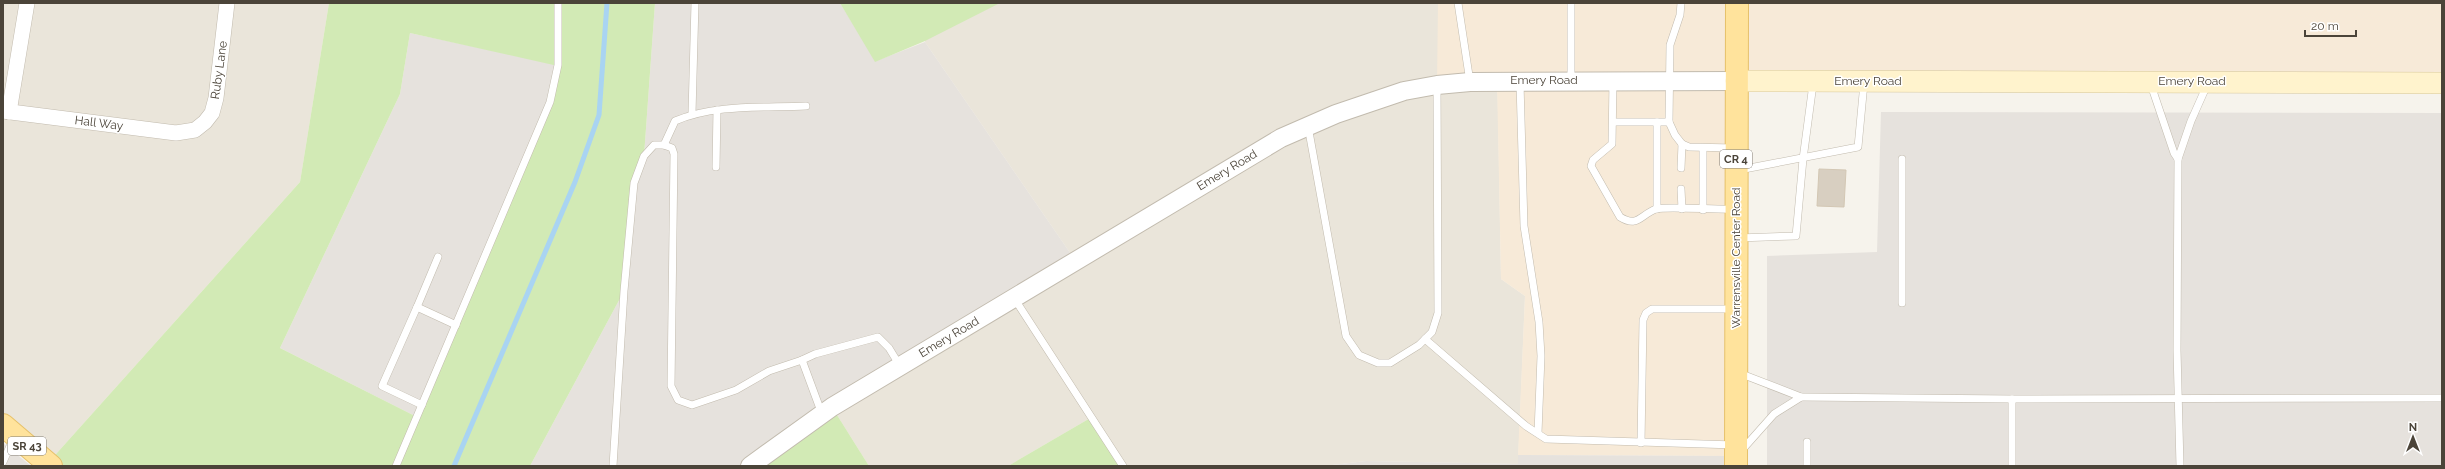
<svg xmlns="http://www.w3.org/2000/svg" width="2445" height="469" font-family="Raleway,sans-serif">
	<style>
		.residential { fill: #eae5da }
		.commercial { fill: #f7ead8 }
		.industrial { fill: #e6e2dd }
		.green { fill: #d2eab5; fill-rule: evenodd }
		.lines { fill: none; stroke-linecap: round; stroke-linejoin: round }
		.stream { stroke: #a9d4f2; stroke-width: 5 }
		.building { fill: #d8cfc1; stroke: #d3c7b4 }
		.service-casing { stroke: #c2bbae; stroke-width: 8 }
		.minor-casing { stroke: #c2bbae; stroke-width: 16 }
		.tertiary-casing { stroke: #c2bbae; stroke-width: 20 }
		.secondary-casing { stroke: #d6c79b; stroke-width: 22 }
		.primary-casing { stroke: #e6c16a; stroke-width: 24 }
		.service { stroke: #fff; stroke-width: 7 }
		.minor { stroke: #fff; stroke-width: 15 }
		.tertiary { stroke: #fff; stroke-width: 18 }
		.secondary { stroke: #fff3cd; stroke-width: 21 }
		.primary { stroke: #ffe39c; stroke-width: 22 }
		.labels { text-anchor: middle; stroke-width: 3; stroke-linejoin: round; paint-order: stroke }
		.shield { fill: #fff; stroke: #817c74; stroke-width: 1 }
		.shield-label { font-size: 11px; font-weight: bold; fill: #4b4439 }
		.street-label { font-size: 12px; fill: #4b4439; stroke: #fff }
	</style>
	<rect width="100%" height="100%" fill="#f6f3ec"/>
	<g class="residential">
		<path d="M3 3H329L300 182 48 463 3 425Z"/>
		<path d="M924 3H1439L1497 58 1501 279 1525 296 1518 464 1366 461 1324 466H1123L1092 417 1008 466H869L832 407 1075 260 925 42Z"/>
	</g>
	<path class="commercial" d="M1438 3H2442V82L1736 81V456L1518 455 1525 296 1501 279 1497 81 1437 85Z"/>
	<g class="industrial">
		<path d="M655 3H840L876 61 925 42 1075 260 750 466H530L624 291 630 214 644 156Z"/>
		<path d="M410 33 558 65 550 102 417 417 280 348 400 94Z"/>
		<path d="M1881 112 2442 113V466H1767V256L1877 252Z"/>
		<path d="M3 443 31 466H3Z"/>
		<path d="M1518 455 1736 456V466H1324L1366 461 1518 464Z"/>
	</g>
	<g class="green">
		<path d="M329 3H655L644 156 634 183 624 291 530 466H51L48 463 300 182ZM410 33 558 66 550 102 417 417 280 348 400 94Z"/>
		<path d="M840 3H1000L925 41 875 62Z"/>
		<path d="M832 407 869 466H750Z"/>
		<path d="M1092 417 1123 466H1008Z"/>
	</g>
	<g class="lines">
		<path class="stream" d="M454 466 575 182 599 115 607 3"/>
	</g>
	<path class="building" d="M1819 169 1846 170 1844 207 1817 206Z"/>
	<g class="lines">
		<g class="service-casing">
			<g id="service">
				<path d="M1458 3 1470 82"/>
				<path d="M1681 3 1680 15 1670 45 1669 122 1675 135 1682 144 1689 147 1734 148"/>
				<path d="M1571 80V3"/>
				<path d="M1613 81 1612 144 1593 160 1591 166 1620 217C1638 228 1640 215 1656 209 1666 206 1719 210 1734 209"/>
				<path d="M1520 83 1524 226 1539 322 1541 356 1538 433"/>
				<path d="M2151 85 2174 153 2178 159 2191 121 2207 85"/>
				<path d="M692 113 695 3"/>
				<path d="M1613 122H1669"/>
				<path d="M1308 126 1346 336 1359 355 1378 363H1390L1419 345 1432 332 1438 313 1437 85"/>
				<path d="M664 145 675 121C714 104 763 108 806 106"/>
				<path d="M1902 159V303"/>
				<path d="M2178 159 2177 350 2180 466"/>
				<path d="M716 167 717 110"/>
				<path d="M1681 168 1682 144"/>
				<path d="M1739 170 1858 147 1864 83"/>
				<path d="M1681 189 1682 209"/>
				<path d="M1657 209V122"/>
				<path d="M1703 210V148"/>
				<path d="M1738 238 1796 236 1803 159 1813 84"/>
				<path d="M1014 298 1123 466"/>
				<path d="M417 307 438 257"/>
				<path d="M1425 339 1526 426 1546 439 1735 445"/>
				<path d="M1739 373 1801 397 1774 414 1742 450"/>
				<path d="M1801 397 2012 399V466"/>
				<path d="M2012 399 2442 398"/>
				<path d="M422 405 382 386 417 307 456 325"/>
				<path d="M822 414 802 360 815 354 878 337 889 348 900 366"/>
				<path d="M1641 443 1643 320 1646 313 1652 309H1734"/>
				<path d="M3 462 14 437"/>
				<path d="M396 466 550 102 558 65V3"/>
				<path d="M613 466 624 291 634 183 644 156 654 145H664L672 148 674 154 671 386 678 400 692 405 736 390 769 371 802 360"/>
				<path d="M1807 466V442"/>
			</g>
		</g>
		<g class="minor-casing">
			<g id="minor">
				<path d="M3 111 176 133 195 130 205 122 212 113 216 98 227 3"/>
				<path d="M9 112 27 3"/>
			</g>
		</g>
		<g class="tertiary-casing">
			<path id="tertiary" d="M750 466 832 407 1281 138 1336 114 1404 91 1437 85 1470 82 1736 81"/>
		</g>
		<g class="secondary-casing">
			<path id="secondary" d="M1736 81 2442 83"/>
		</g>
		<g class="primary-casing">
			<g id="primary">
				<path d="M3 425 51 466"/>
				<path d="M1736 466 1737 3"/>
			</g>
		</g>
		<use href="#service" class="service"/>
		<use href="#minor" class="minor"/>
		<use href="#tertiary" class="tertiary"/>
		<use href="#secondary" class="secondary"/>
		<use href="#primary" class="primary"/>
	</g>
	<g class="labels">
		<g class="shield">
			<rect x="1720" y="150" width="32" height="18" rx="3"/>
			<rect x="8" y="437" width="38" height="18" rx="3"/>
		</g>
		<g class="shield-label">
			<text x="1736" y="163">CR 4</text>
			<text x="27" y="450">SR 43</text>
		</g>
		<g class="street-label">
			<text transform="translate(219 70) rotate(-82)" y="4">Ruby Lane</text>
			<text x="1544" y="84">Emery Road</text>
			<text x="1868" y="85">Emery Road</text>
			<text x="2192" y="85">Emery Road</text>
			<text transform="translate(99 123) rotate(7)" y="4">Hall Way</text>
			<text transform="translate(1227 170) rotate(-31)" y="4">Emery Road</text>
			<text transform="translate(1736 258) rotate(-90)" y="4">Warrensville Center Road</text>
			<text transform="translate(949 337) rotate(-31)" y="4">Emery Road</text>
		</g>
	</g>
	<rect width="2445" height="469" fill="none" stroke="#4b4439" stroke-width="8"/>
	<g transform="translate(2413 437)" stroke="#ffffff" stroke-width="3" paint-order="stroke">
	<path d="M0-3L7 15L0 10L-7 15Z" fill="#4b4439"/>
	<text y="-6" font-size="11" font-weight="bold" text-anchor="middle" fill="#4b4439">N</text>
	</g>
	<path d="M2305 30v6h51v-6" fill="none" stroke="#4b4439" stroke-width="2"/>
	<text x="2311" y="30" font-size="12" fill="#4b4439" stroke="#ffffff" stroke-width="3" paint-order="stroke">20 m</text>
</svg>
